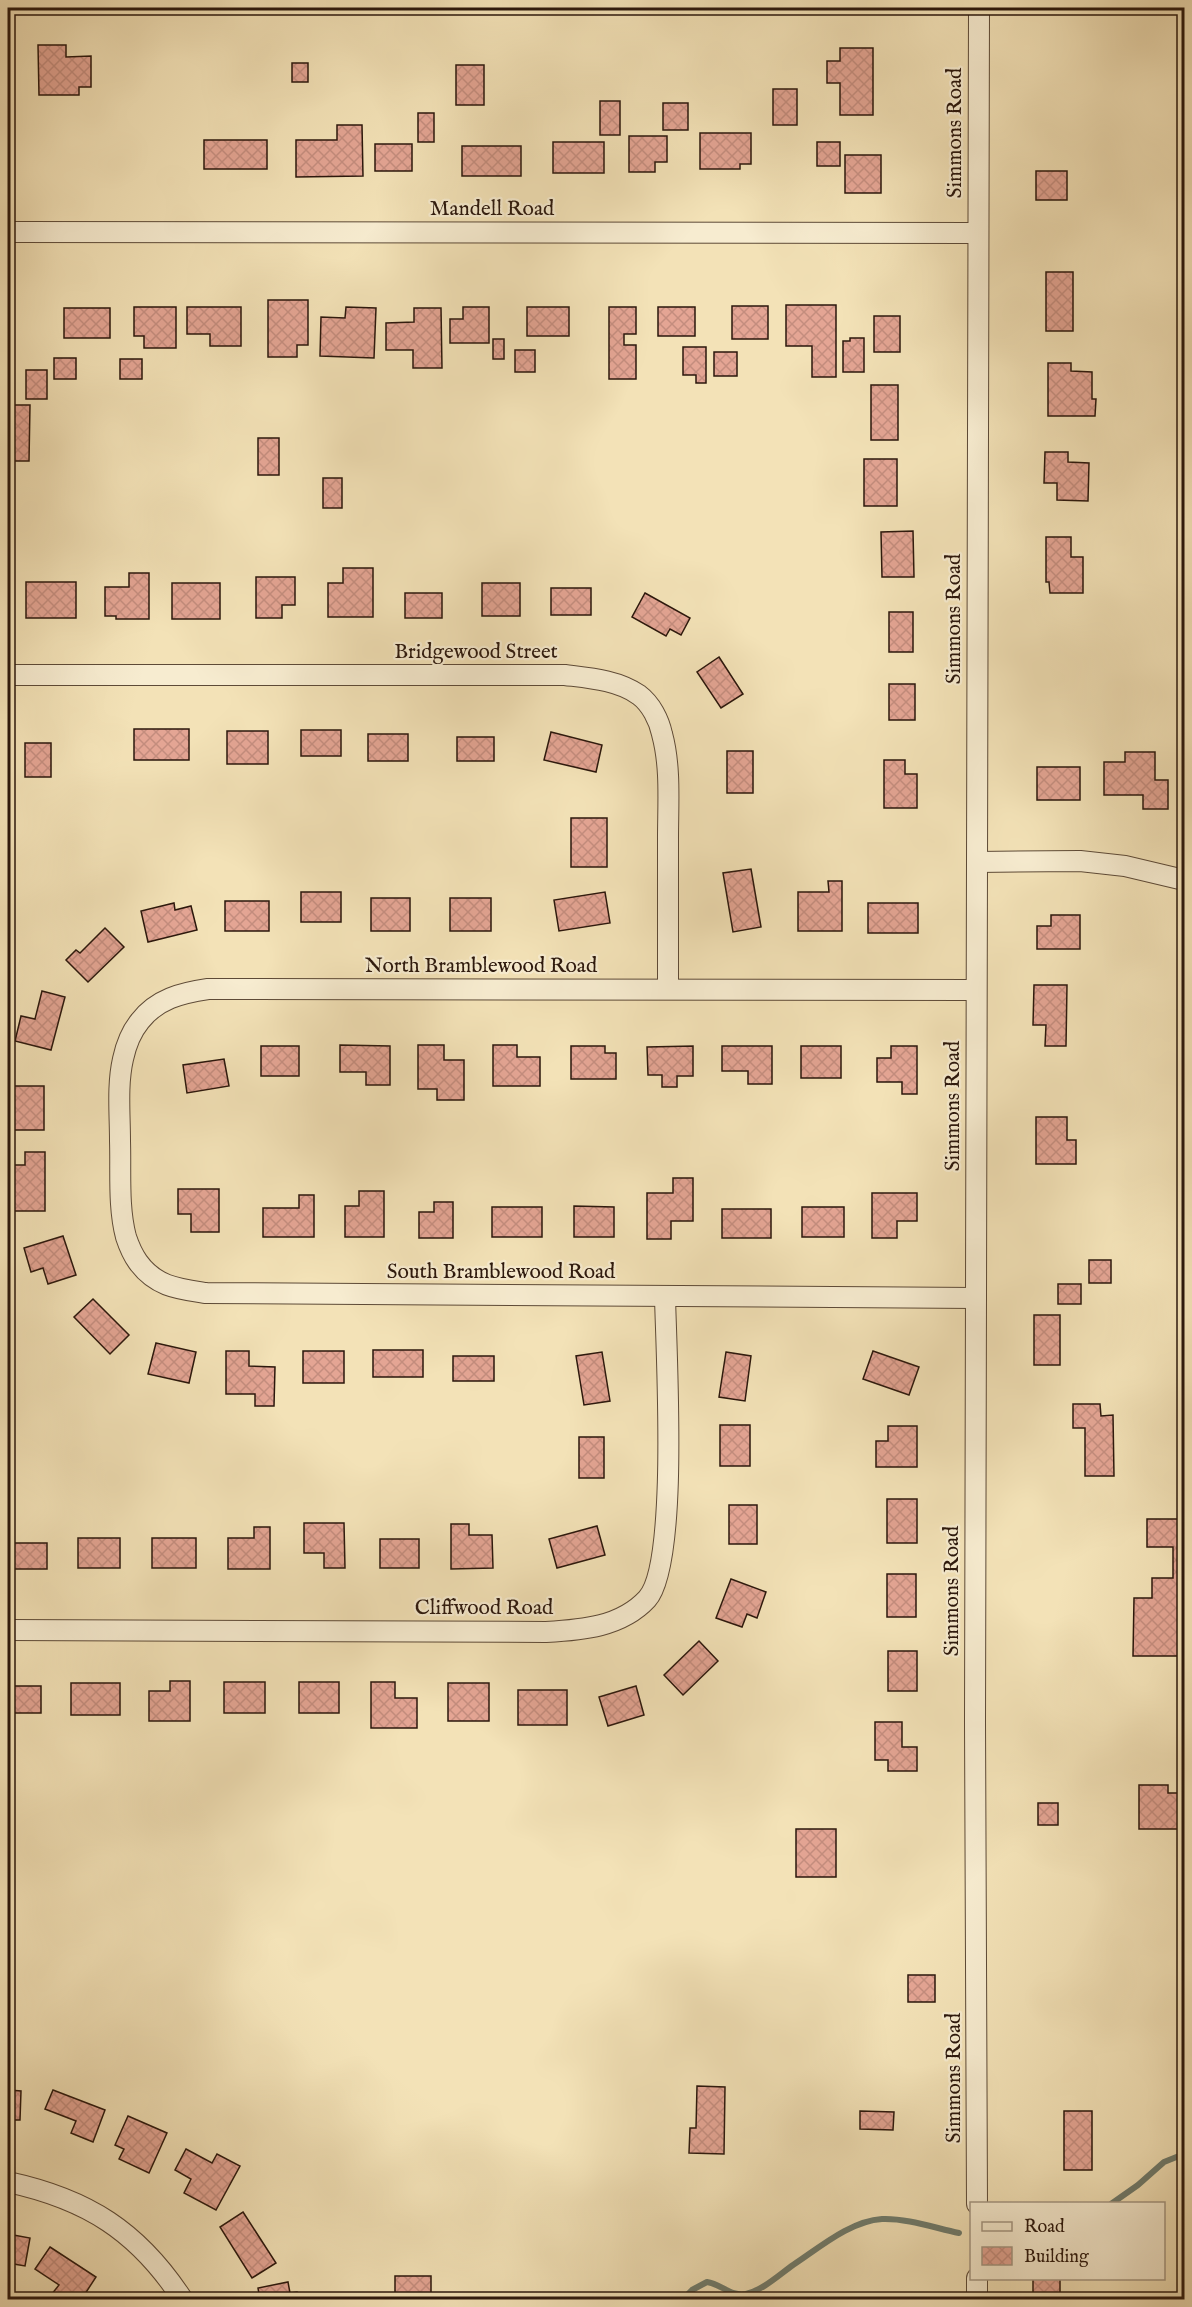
<svg xmlns="http://www.w3.org/2000/svg" width="1192" height="2307" font-family="'IM FELL English',serif">
	<style>
		.lines { fill: none; stroke-linecap: round; stroke-linejoin: round }
		.stream { stroke: #6e7b6d; stroke-width: 6 }
		.building { fill: url(#building-cross-hatch); stroke: #2b170c; stroke-width: 1.5 }
		.minor-casing { stroke: #5d4a37; stroke-width: 22 }
		.minor { stroke: #f7ecd0; stroke-width: 20 }
		.labels { text-anchor: middle; stroke-width: 4.5; stroke-linejoin: round; paint-order: stroke }
		.street-label { font-size: 21px; fill: #2b170c; stroke: #f7ecd0 }
	</style>
	<defs>
		<pattern id="building-cross-hatch" width="8" height="8" patternUnits="userSpaceOnUse" patternTransform="scale(1.5)"><rect width="8" height="8" fill="#e4a594"/><path d="M0 0l8 8M0 8l8-8" fill="none" stroke="#c48d7e"/></pattern>
	</defs>
	<rect width="100%" height="100%" fill="#f3e2b7"/>
	<filter id="stains"><feTurbulence type="fractalNoise" baseFrequency=".00333" numOctaves="4"/><feColorMatrix values="0 0 0 0 .2 0 0 0 0 .09 0 0 0 0 .02 0 0 0 .5 -.17"/></filter>
	<radialGradient id="worn" r=".72"><stop offset=".6" stop-color="#630" stop-opacity="0"/><stop offset="1" stop-color="#630" stop-opacity=".3"/></radialGradient>
	<g class="lines">
		<g class="stream">
			<path d="M1111 2204 1138 2185 1164 2162 1184 2154"/>
			<path d="M682 2300 692 2290 707 2282C721 2284 731 2297 746 2294 763 2290 779 2275 793 2265 819 2248 850 2221 882 2219 907 2218 935 2228 959 2233"/>
		</g>
	</g>
	<g class="building">
		<path d="M38 45H66V57L91 56V87H79V95H39Z"/>
		<path d="M840 48H873V115H840V83H827V61H840Z"/>
		<rect x="292" y="63" width="16" height="19"/>
		<rect x="456" y="65" width="28" height="40"/>
		<rect x="773" y="89" width="24" height="36"/>
		<rect x="600" y="101" width="20" height="34"/>
		<rect x="663" y="103" width="25" height="27"/>
		<rect x="418" y="113" width="16" height="29"/>
		<path d="M337 125H362L363 176 296 177V140H337Z"/>
		<path d="M700 133H751V164H740V169H700Z"/>
		<path d="M629 136H667V162H655V172H629Z"/>
		<rect x="204" y="140" width="63" height="29"/>
		<rect x="553" y="142" width="51" height="31"/>
		<rect x="817" y="142" width="23" height="24"/>
		<rect x="375" y="144" width="37" height="27"/>
		<rect x="462" y="146" width="59" height="30"/>
		<rect x="845" y="155" width="36" height="38"/>
		<rect x="1036" y="171" width="31" height="29"/>
		<rect x="1046" y="272" width="27" height="59"/>
		<path d="M268 300H308V345H297V357H268Z"/>
		<path d="M786 305H836V377H812V346H786Z"/>
		<rect x="732" y="306" width="36" height="33"/>
		<path d="M134 307H176V348H144V336H134Z"/>
		<path d="M187 307H241V346H210V334H187Z"/>
		<path d="M346 307 376 308 374 358 320 356 321 317 345 318Z"/>
		<path d="M463 307H489V343H450V319H463Z"/>
		<rect x="527" y="307" width="42" height="29"/>
		<path d="M609 307H636V334H624V345H636V379H609Z"/>
		<rect x="658" y="307" width="37" height="29"/>
		<rect x="64" y="308" width="46" height="30"/>
		<path d="M414 308H441L442 368H413V350H386V323L414 322Z"/>
		<rect x="874" y="316" width="26" height="36"/>
		<path d="M850 338H864V372H843V341H850Z"/>
		<rect x="493" y="339" width="11" height="20"/>
		<path d="M683 347H706V383H696V375H683Z"/>
		<rect x="515" y="350" width="20" height="22"/>
		<rect x="714" y="352" width="23" height="24"/>
		<rect x="54" y="358" width="22" height="21"/>
		<rect x="120" y="359" width="22" height="20"/>
		<path d="M1048 363H1071V371L1092 372V399H1096L1095 416H1048Z"/>
		<rect x="26" y="370" width="21" height="29"/>
		<rect x="871" y="385" width="27" height="55"/>
		<path d="M8 405H30L29 461H8Z"/>
		<rect x="258" y="438" width="21" height="37"/>
		<path d="M1045 452H1068V462L1089 463 1088 501 1057 500V483H1044Z"/>
		<rect x="864" y="459" width="33" height="47"/>
		<rect x="323" y="478" width="19" height="30"/>
		<path d="M913 531 914 577H882L881 532Z"/>
		<path d="M1046 537H1071V557H1083V593H1050L1049 582H1046Z"/>
		<path d="M343 568H373V617H328V583H343Z"/>
		<path d="M129 573H149V619H116V616H105V587H129Z"/>
		<path d="M256 577H295V605H282V618H256Z"/>
		<rect x="26" y="582" width="50" height="36"/>
		<rect x="172" y="583" width="48" height="36"/>
		<rect x="482" y="583" width="38" height="33"/>
		<rect x="551" y="588" width="40" height="27"/>
		<rect x="405" y="593" width="37" height="25"/>
		<path d="M645 593 690 618 681 635 670 629 666 636 632 617Z"/>
		<rect x="889" y="612" width="24" height="40"/>
		<path d="M719 657 743 694 721 708 697 672Z"/>
		<rect x="889" y="684" width="26" height="36"/>
		<rect x="134" y="729" width="55" height="31"/>
		<rect x="301" y="730" width="40" height="26"/>
		<rect x="227" y="731" width="41" height="33"/>
		<path d="M551 732 602 745 596 772 544 760Z"/>
		<rect x="368" y="734" width="40" height="27"/>
		<rect x="457" y="737" width="37" height="24"/>
		<rect x="25" y="743" width="26" height="34"/>
		<rect x="727" y="751" width="26" height="42"/>
		<path d="M1125 752H1155V780H1168V809H1143V795H1104V762H1125Z"/>
		<path d="M884 760H905V774H917V808H884Z"/>
		<rect x="1037" y="767" width="43" height="33"/>
		<rect x="571" y="818" width="36" height="49"/>
		<path d="M751 869 761 927 733 932 723 873Z"/>
		<path d="M828 881H842V931H798V892H829Z"/>
		<rect x="301" y="892" width="40" height="30"/>
		<path d="M605 892 610 923 559 931 554 900Z"/>
		<rect x="371" y="898" width="39" height="33"/>
		<rect x="450" y="898" width="41" height="33"/>
		<rect x="225" y="901" width="44" height="30"/>
		<path d="M174 903 175 910 191 906 197 930 148 942 141 911Z"/>
		<rect x="868" y="903" width="50" height="30"/>
		<path d="M1051 915H1080V949H1037V926H1051Z"/>
		<path d="M105 928 124 947 88 982 66 960 76 950 80 953Z"/>
		<rect x="1182" y="962" width="2" height="33"/>
		<path d="M1034 985H1067L1066 1046H1045L1046 1025H1033Z"/>
		<path d="M42 991 65 997 51 1050 15 1041 21 1016 35 1019Z"/>
		<path d="M340 1045 390 1046V1085H366V1072H340Z"/>
		<path d="M418 1045H444V1060H464V1100H437V1089H418Z"/>
		<path d="M493 1045H517V1057H540V1086H493Z"/>
		<rect x="261" y="1046" width="38" height="30"/>
		<path d="M571 1046H605V1053H616V1079H571Z"/>
		<path d="M693 1046V1076H677V1087H662V1075H648L647 1047Z"/>
		<path d="M722 1046H772V1084H748V1071H722Z"/>
		<rect x="801" y="1046" width="40" height="32"/>
		<path d="M891 1046H917V1094H902V1082H877V1058H891Z"/>
		<path d="M224 1059 229 1086 187 1093 183 1065Z"/>
		<rect x="14" y="1086" width="30" height="44"/>
		<path d="M1036 1117H1067V1140H1076V1164H1036Z"/>
		<path d="M25 1152H45V1211H13V1165H25Z"/>
		<path d="M673 1178H693V1221H671V1239H647V1193H673Z"/>
		<path d="M178 1189H219V1232H191V1214H178Z"/>
		<path d="M359 1191H384V1237H345V1206H359Z"/>
		<path d="M872 1193H917V1221H897V1238H872Z"/>
		<path d="M299 1195H314V1237H263V1208H299Z"/>
		<path d="M434 1202H453V1238H419V1212H434Z"/>
		<path d="M574 1206 614 1207V1237H574Z"/>
		<rect x="492" y="1207" width="50" height="30"/>
		<rect x="802" y="1207" width="42" height="30"/>
		<rect x="722" y="1209" width="49" height="29"/>
		<path d="M63 1236 76 1275 48 1284 43 1268 31 1272 24 1248Z"/>
		<rect x="1089" y="1260" width="22" height="23"/>
		<rect x="1058" y="1284" width="23" height="20"/>
		<path d="M93 1299 129 1335 110 1354 74 1317Z"/>
		<rect x="1034" y="1315" width="26" height="50"/>
		<path d="M156 1343 196 1352 189 1383 148 1374Z"/>
		<rect x="373" y="1350" width="50" height="27"/>
		<path d="M226 1351H249V1366L275 1367 274 1406H255V1394H226Z"/>
		<rect x="303" y="1351" width="41" height="32"/>
		<path d="M873 1351 919 1367 909 1395 863 1379Z"/>
		<path d="M602 1352 610 1401 584 1405 576 1356Z"/>
		<path d="M726 1352 751 1356 745 1401 719 1397Z"/>
		<rect x="453" y="1356" width="41" height="25"/>
		<path d="M1073 1404H1100L1101 1416 1113 1415 1114 1476H1085V1428H1073Z"/>
		<rect x="720" y="1425" width="30" height="41"/>
		<path d="M888 1426H917V1467H876V1441H888Z"/>
		<rect x="579" y="1437" width="25" height="41"/>
		<rect x="887" y="1499" width="30" height="44"/>
		<rect x="729" y="1505" width="28" height="39"/>
		<path d="M1147 1519H1184V1656H1133L1134 1598H1152V1578H1173V1547H1147Z"/>
		<path d="M304 1523H344L345 1568H324V1553H304Z"/>
		<path d="M451 1524H469V1535H492L493 1568 451 1569Z"/>
		<path d="M597 1526 605 1555 557 1568 549 1539Z"/>
		<path d="M254 1527H270V1569H228V1538H254Z"/>
		<rect x="78" y="1538" width="42" height="30"/>
		<rect x="152" y="1538" width="44" height="30"/>
		<rect x="380" y="1539" width="39" height="29"/>
		<rect x="8" y="1543" width="39" height="26"/>
		<rect x="887" y="1574" width="29" height="43"/>
		<path d="M731 1579 766 1592 757 1618 747 1614 742 1627 716 1618Z"/>
		<path d="M699 1641 718 1661 683 1695 664 1675Z"/>
		<rect x="888" y="1651" width="29" height="40"/>
		<path d="M170 1681H190V1721H149V1691H170Z"/>
		<rect x="224" y="1682" width="41" height="31"/>
		<rect x="299" y="1682" width="40" height="31"/>
		<path d="M371 1682H395V1698H417V1728H371Z"/>
		<rect x="71" y="1683" width="49" height="32"/>
		<rect x="448" y="1683" width="41" height="38"/>
		<rect x="8" y="1686" width="33" height="27"/>
		<path d="M636 1686 644 1715 608 1726 599 1697Z"/>
		<rect x="518" y="1690" width="49" height="35"/>
		<path d="M875 1722H902V1747H917V1771H888V1760H875Z"/>
		<path d="M1139 1785H1168V1793H1184V1829H1139Z"/>
		<rect x="1038" y="1803" width="20" height="22"/>
		<rect x="796" y="1829" width="40" height="48"/>
		<rect x="908" y="1975" width="27" height="27"/>
		<path d="M697 2086 725 2087 724 2154 689 2153 690 2128H696Z"/>
		<path d="M8 2090 21 2091 20 2120H8Z"/>
		<path d="M53 2090 105 2110 93 2142 71 2133 76 2121 45 2109Z"/>
		<path d="M860 2111 894 2112 893 2130 860 2129Z"/>
		<rect x="1064" y="2111" width="28" height="59"/>
		<path d="M128 2116 167 2133 149 2173 119 2159 124 2149 115 2145Z"/>
		<path d="M186 2149 212 2163 217 2154 240 2166 216 2210 184 2193 191 2179 175 2170Z"/>
		<path d="M243 2212 276 2263 252 2278 220 2227Z"/>
		<path d="M8 2234 30 2238 25 2266 8 2263Z"/>
		<path d="M50 2247 96 2277 81 2300H58L51 2295 59 2285 35 2269Z"/>
		<rect x="395" y="2276" width="36" height="24"/>
		<rect x="1033" y="2278" width="27" height="18"/>
		<path d="M288 2282 290 2293 297 2292 298 2300H260L258 2288Z"/>
	</g>
	<g class="lines">
		<g class="minor-casing">
			<g id="minor">
				<path d="M8 232 977 233"/>
				<path d="M8 675H565C589 678 618 680 639 695 651 704 659 720 662 734 671 767 668 804 668 838 668 889 668 939 668 989"/>
				<path d="M977 862 1080 861 1125 866 1184 880"/>
				<path d="M976 990 208 989C181 993 157 999 140 1021 131 1032 126 1045 123 1059 117 1085 120 1114 120 1141 121 1172 118 1207 126 1237 129 1246 133 1255 138 1262 156 1287 179 1289 206 1293L976 1298"/>
				<path d="M8 1630 546 1632C582 1630 621 1627 647 1599 679 1564 666 1351 665 1296"/>
				<path d="M8 2182C87 2199 138 2231 183 2300"/>
				<path d="M977 2204 975 1722 979 8"/>
				<path d="M977 2278V2300"/>
			</g>
		</g>
		<use href="#minor" class="minor"/>
	</g>
	<g class="labels">
		<g class="street-label">
			<text transform="translate(954 133) rotate(-90)" y="7">Simmons Road</text>
			<text x="492" y="215">Mandell Road</text>
			<text transform="translate(953 619) rotate(-90)" y="7">Simmons Road</text>
			<text x="476" y="658">Bridgewood Street</text>
			<text x="481" y="972">North Bramblewood Road</text>
			<text transform="translate(952 1106) rotate(-90)" y="7">Simmons Road</text>
			<text x="501" y="1278">South Bramblewood Road</text>
			<text transform="translate(951 1591) rotate(-90)" y="7">Simmons Road</text>
			<text x="484" y="1614">Cliffwood Road</text>
			<text transform="translate(953 2078) rotate(-90)" y="7">Simmons Road</text>
		</g>
	</g>
	<rect width="1192" height="2307" fill="none" stroke="#f3e2b7" stroke-width="30"/>
	<rect x="9" y="9" width="1174" height="2289" fill="none" stroke="#2b170c" stroke-width="3"/>
	<rect x="15" y="15" width="1162" height="2277" fill="none" stroke="#2b170c" stroke-width="1.5"/>
	<rect x="970" y="2202" width="195" height="78" fill="#f7ecd0" stroke="#a59782" stroke-width="1.5"/>
	<rect x="982" y="2222" width="30" height="9" fill="#f7ecd0" stroke="#a59782" stroke-width="1.5"/>
	<text x="1024" y="2232" font-size="18" fill="#2b170c">Road</text>
	<rect x="982" y="2247" width="30" height="18" fill="url(#building-cross-hatch)" stroke="#a59782" stroke-width="1.5"/>
	<text x="1024" y="2262" font-size="18" fill="#2b170c">Building</text>
	<rect width="100%" height="100%" filter="url(#stains)"/>
	<rect width="100%" height="100%" fill="url(#worn)"/>
</svg>
